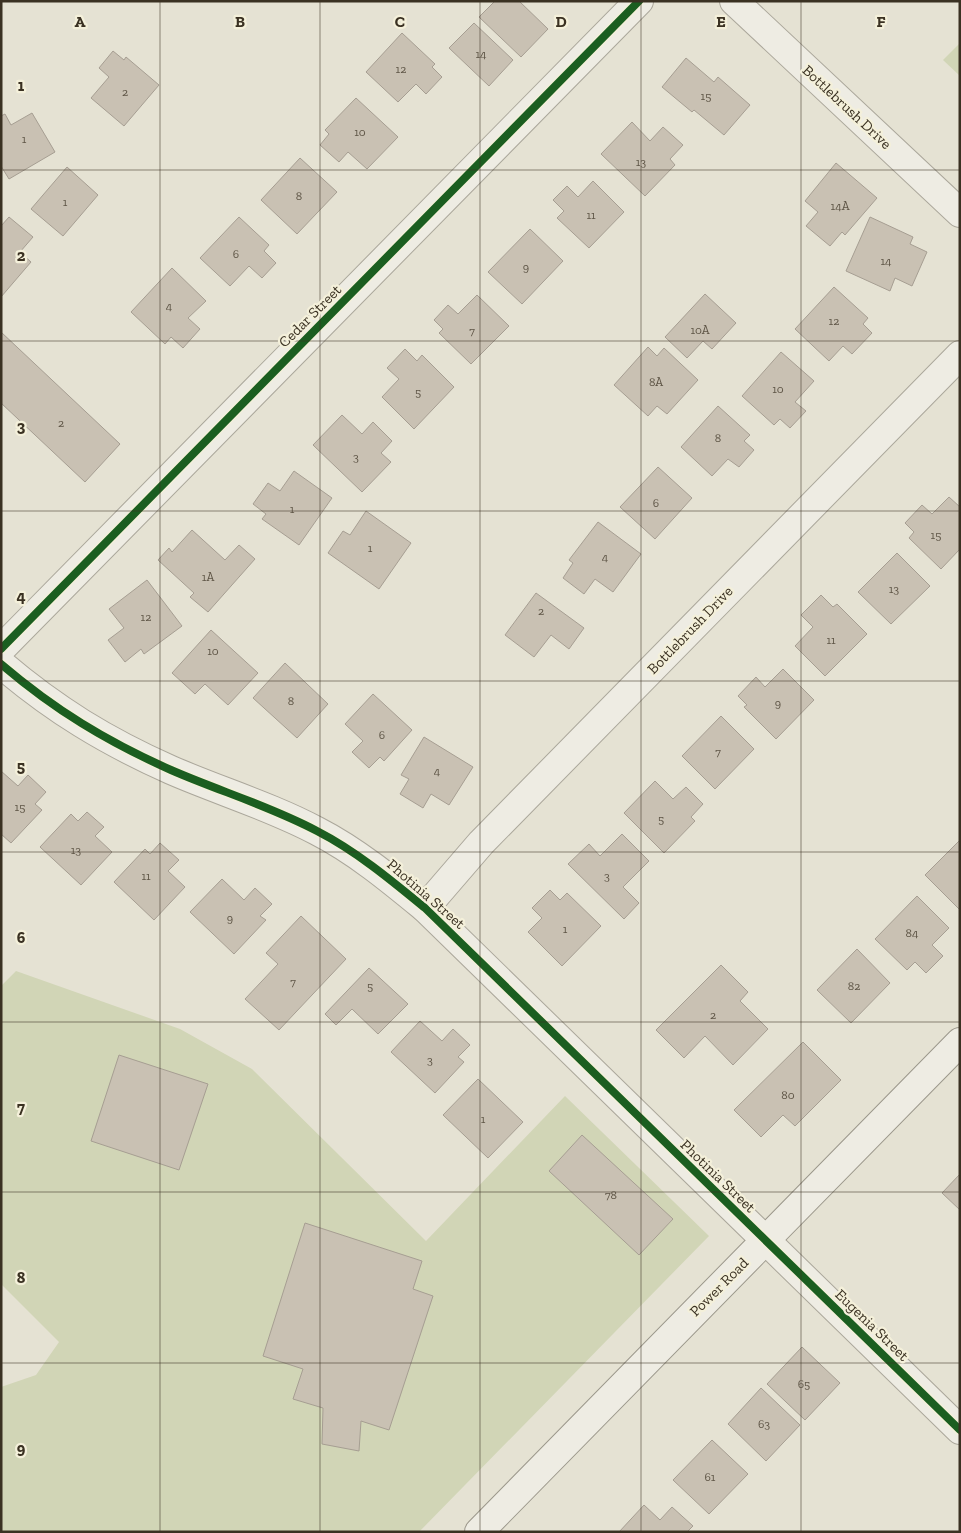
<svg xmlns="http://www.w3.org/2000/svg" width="961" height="1533" font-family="'Zilla Slab',serif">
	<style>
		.green { fill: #d1d5b6 }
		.building { fill: #c9c1b3; stroke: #a69e92 }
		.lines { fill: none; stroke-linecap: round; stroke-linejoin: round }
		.minor-casing { stroke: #aba79b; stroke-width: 30 }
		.secondary-casing { stroke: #9b978b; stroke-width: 30 }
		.minor { stroke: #eeece3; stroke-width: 28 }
		.secondary { stroke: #eeece3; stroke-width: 28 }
		.cycleway-casing { stroke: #f4f0da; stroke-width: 11 }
		.cycleway { stroke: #1b5e20; stroke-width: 8 }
		.grid { fill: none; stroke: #3a3122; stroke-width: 1; stroke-opacity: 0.55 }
		.labels { text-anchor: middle; stroke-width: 4.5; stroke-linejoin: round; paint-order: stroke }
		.number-label { font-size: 12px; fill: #5e5546 }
		.street-label { font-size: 15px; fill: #3a3122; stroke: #f4f0da }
		.grid-label { font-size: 16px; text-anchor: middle; font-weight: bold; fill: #3a3122; stroke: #f4f0da; stroke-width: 4.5; stroke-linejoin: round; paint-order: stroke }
	</style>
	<rect width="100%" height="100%" fill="#e5e2d3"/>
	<g class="green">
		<path d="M960 43V76L943 60Z"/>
		<path d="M16 971 180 1029 252 1069 426 1241 565 1096 709 1236 419 1532H1V1387L36 1375 59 1342 1 1284V986Z"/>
	</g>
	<g class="building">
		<path d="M495 1H519L548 29 521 57 479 17Z"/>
		<path d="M474 23 513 60 489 86 449 48Z"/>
		<path d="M402 33 435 64 432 67 442 77 426 94 416 84 398 102 366 72Z"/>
		<path d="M113 51 124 60 126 57 159 85 124 126 91 98 109 77 99 68Z"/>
		<path d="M686 58 714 82 718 77 750 105 724 135 694 110 692 112 662 87Z"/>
		<path d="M356 98 398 137 367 169 348 152 339 162 320 145 329 134 325 130Z"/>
		<path d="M32 113 55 152 9 179 1 166V116L5 114 11 125Z"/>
		<path d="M632 122 650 141 663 127 683 145 670 159 675 165 645 196 601 154Z"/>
		<path d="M300 158 337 192 297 234 261 200Z"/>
		<path d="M836 163 877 198 845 235 842 232 830 246 806 226 818 212 805 201Z"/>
		<path d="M67 167 98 195 63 236 31 209Z"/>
		<path d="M593 181 624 212 589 248 557 218 564 211 553 200 567 186 578 197Z"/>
		<path d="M9 217 33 237 20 252 31 262 1 297V226Z"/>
		<path d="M239 217 269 245 264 251 276 263 262 278 249 266 230 286 200 258Z"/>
		<path d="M870 217 913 237 910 244 927 252 912 286 895 278 890 291 846 271Z"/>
		<path d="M530 229 563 261 522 304 488 272Z"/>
		<path d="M172 268 206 301 188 318 200 329 183 348 171 337 165 344 131 312Z"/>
		<path d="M834 287 868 318 863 324 872 333 852 354 843 346 829 361 795 329Z"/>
		<path d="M705 294 736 323 712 349 703 341 687 358 665 337Z"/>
		<path d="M477 295 509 326 471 364 439 333 443 329 434 320 448 305 458 314Z"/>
		<path d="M1 332 120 444 85 482 1 403Z"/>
		<path d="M648 347 657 356 664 348 698 380 667 414 657 406 648 416 614 385Z"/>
		<path d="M405 349 417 361 422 355 454 387 414 429 382 397 399 379 387 368Z"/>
		<path d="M781 352 814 381 795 402 806 411 790 428 780 419 774 425 742 396Z"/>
		<path d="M718 406 750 435 744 441 754 450 739 467 728 459 712 476 681 447Z"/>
		<path d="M342 415 362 434 373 422 392 441 381 453 391 462 362 492 313 445Z"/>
		<path d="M658 467 692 498 655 539 620 507Z"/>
		<path d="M294 471 332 498 299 545 262 519 266 514 253 504 268 483 280 491Z"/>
		<path d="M949 497 960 507V549L941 569 909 538 914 532 905 523 922 505 932 514Z"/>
		<path d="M366 511 411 543 379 589 328 553 343 531 350 535Z"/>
		<path d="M598 522 641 554 613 592 595 579 584 594 563 578 573 563 569 560Z"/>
		<path d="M192 530 225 560 239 545 255 559 208 612 190 597 194 593 158 560 169 548 172 552Z"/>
		<path d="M897 553 930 586 891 624 858 592Z"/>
		<path d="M147 580 182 626 144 654 141 649 125 662 108 640 124 628 109 609Z"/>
		<path d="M536 593 584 628 569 649 551 635 534 657 505 635Z"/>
		<path d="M821 595 833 607 837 604 867 634 825 676 795 646 813 627 801 615Z"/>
		<path d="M211 630 258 673 228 705 205 684 195 694 172 673Z"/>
		<path d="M285 663 328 704 297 738 253 698Z"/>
		<path d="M783 669 814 700 776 739 744 707 747 705 738 696 756 677 765 687Z"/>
		<path d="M373 694 412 730 384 761 380 757 369 768 352 752 363 741 345 724Z"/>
		<path d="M721 716 754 749 715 789 682 756Z"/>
		<path d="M424 737 473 767 449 805 431 794 423 808 400 794 409 779 401 775Z"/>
		<path d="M1 771 18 786 28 775 46 792 35 804 42 810 11 843 1 834Z"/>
		<path d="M655 781 673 799 686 787 703 804 691 817 695 821 664 853 624 813Z"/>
		<path d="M87 812 104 827 95 836 112 852 81 885 40 847 71 814 78 821Z"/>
		<path d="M622 834 649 861 623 887 639 903 624 919 568 864 589 844 600 856Z"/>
		<path d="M960 840V908L959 909 925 875Z"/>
		<path d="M160 843 179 860 168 871 185 887 154 920 114 882 145 849 150 854Z"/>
		<path d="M222 879 244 900 255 888 272 904 260 916 266 920 234 954 190 912Z"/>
		<path d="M550 890 560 900 567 893 601 926 562 966 528 932 542 918 532 908Z"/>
		<path d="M917 896 949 928 932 945 943 956 926 973 915 962 907 970 875 939Z"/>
		<path d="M301 916 346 959 279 1030 245 999 278 964 266 953Z"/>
		<path d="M857 949 890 983 851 1023 817 990Z"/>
		<path d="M721 965 748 992 740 1001 768 1029 733 1065 705 1036 684 1058 656 1030Z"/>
		<path d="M369 968 408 1004 378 1034 352 1009 336 1025 325 1014Z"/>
		<path d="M420 1021 442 1041 453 1029 470 1045 458 1057 464 1062 435 1093 391 1052Z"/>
		<path d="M803 1042 841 1080 795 1126 783 1115 761 1137 734 1110Z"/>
		<path d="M119 1055 208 1084 179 1170 91 1141Z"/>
		<path d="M478 1079 523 1122 488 1158 443 1115Z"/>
		<path d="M582 1135 673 1219 639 1255 549 1171Z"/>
		<path d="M960 1174V1210L942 1193Z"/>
		<path d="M305 1223 422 1261 413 1289 433 1296 389 1430 361 1421 359 1451 322 1444 323 1408 293 1399 303 1369 263 1356Z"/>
		<path d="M802 1347 840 1383 805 1420 767 1384Z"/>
		<path d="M761 1388 800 1425 766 1461 728 1424Z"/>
		<path d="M712 1440 748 1474 709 1514 673 1480Z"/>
		<path d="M644 1505 660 1520 672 1507 693 1526 687 1532H619Z"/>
	</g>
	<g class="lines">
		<g class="minor-casing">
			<g id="minor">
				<path d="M734 1 960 213"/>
				<path d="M1 649 639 1"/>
				<path d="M1 664C55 710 106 741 171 770 219 791 270 806 317 831 356 851 391 880 425 908L960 1430"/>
				<path d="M425 908 481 843 960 355"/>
			</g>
		</g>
		<g class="secondary-casing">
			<path id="secondary" d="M479 1532 960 1042"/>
		</g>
		<use href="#minor" class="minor"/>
		<use href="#secondary" class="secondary"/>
		<g class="cycleway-casing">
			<g id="cycleway">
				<path d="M1 649 639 1"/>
				<path d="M1 664C55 710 106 741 171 770 219 791 270 806 317 831 356 851 391 880 425 908L960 1430"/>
			</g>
		</g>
		<use href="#cycleway" class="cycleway"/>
	</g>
	<path class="grid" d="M160 1V1532M320 1V1532M480 1V1532M641 1V1532M801 1V1532M1 170H960M1 341H960M1 511H960M1 681H960M1 852H960M1 1022H960M1 1192H960M1 1363H960"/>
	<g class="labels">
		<g class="number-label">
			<text x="481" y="58">14</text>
			<text x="401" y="73">12</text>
			<text x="125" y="96">2</text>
			<text x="706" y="100">15</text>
			<text x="360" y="136">10</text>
			<text x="24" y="143">1</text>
			<text x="641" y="166">13</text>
			<text x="299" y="200">8</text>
			<text x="65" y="206">1</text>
			<text x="840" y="210">14A</text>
			<text x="591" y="219">11</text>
			<text x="236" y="258">6</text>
			<text x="886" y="265">14</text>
			<text x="526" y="271">9</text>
			<text x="169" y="310">4</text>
			<text x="834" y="325">12</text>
			<text x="700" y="334">10A</text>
			<text x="472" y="335">7</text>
			<text x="656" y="386">8A</text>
			<text x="778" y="393">10</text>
			<text x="418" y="396">5</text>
			<text x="61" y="427">2</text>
			<text x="718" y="442">8</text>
			<text x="356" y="461">3</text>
			<text x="656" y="507">6</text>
			<text x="292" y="513">1</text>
			<text x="936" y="539">15</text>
			<text x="370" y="552">1</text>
			<text x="605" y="561">4</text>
			<text x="208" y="581">1A</text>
			<text x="894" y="593">13</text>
			<text x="541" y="615">2</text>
			<text x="146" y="621">12</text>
			<text x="831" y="644">11</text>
			<text x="213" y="655">10</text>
			<text x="291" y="705">8</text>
			<text x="778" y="707">9</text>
			<text x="382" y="739">6</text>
			<text x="718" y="756">7</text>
			<text x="437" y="775">4</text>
			<text x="20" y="811">15</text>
			<text x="661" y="823">5</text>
			<text x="76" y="854">13</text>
			<text x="146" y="880">11</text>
			<text x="607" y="880">3</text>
			<text x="230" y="922">9</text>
			<text x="565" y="933">1</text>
			<text x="912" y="937">84</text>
			<text x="293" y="986">7</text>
			<text x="370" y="990">5</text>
			<text x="854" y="990">82</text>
			<text x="713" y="1019">2</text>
			<text x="430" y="1064">3</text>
			<text x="788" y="1099">80</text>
			<text x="483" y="1123">1</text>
			<text x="611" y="1199">78</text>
			<text x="804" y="1388">65</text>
			<text x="764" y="1428">63</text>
			<text x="710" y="1481">61</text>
		</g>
		<g class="street-label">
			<text transform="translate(847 107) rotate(43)" y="5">Bottlebrush Drive</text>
			<text transform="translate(310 316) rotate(-45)" y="5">Cedar Street</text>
			<text transform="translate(690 630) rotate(-46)" y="5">Bottlebrush Drive</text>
			<text transform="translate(426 894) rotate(41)" y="5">Photinia Street</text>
			<text transform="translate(718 1176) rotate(44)" y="5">Photinia Street</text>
			<text transform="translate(719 1287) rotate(-45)" y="5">Power Road</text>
			<text transform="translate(872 1325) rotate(44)" y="5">Eugenia Street</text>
		</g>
	</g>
	<g class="grid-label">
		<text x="80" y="27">A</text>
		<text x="240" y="27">B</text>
		<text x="400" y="27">C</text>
		<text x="561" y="27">D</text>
		<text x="721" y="27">E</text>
		<text x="881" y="27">F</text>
		<text x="21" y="91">1</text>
		<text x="21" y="261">2</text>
		<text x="21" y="432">3</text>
		<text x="21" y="602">4</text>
		<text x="21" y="772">5</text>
		<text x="21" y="943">6</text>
		<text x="21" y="1113">7</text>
		<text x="21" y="1283">8</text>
		<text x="21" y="1454">9</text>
	</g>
	<rect width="961" height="1533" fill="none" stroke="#3a3122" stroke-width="5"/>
</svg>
